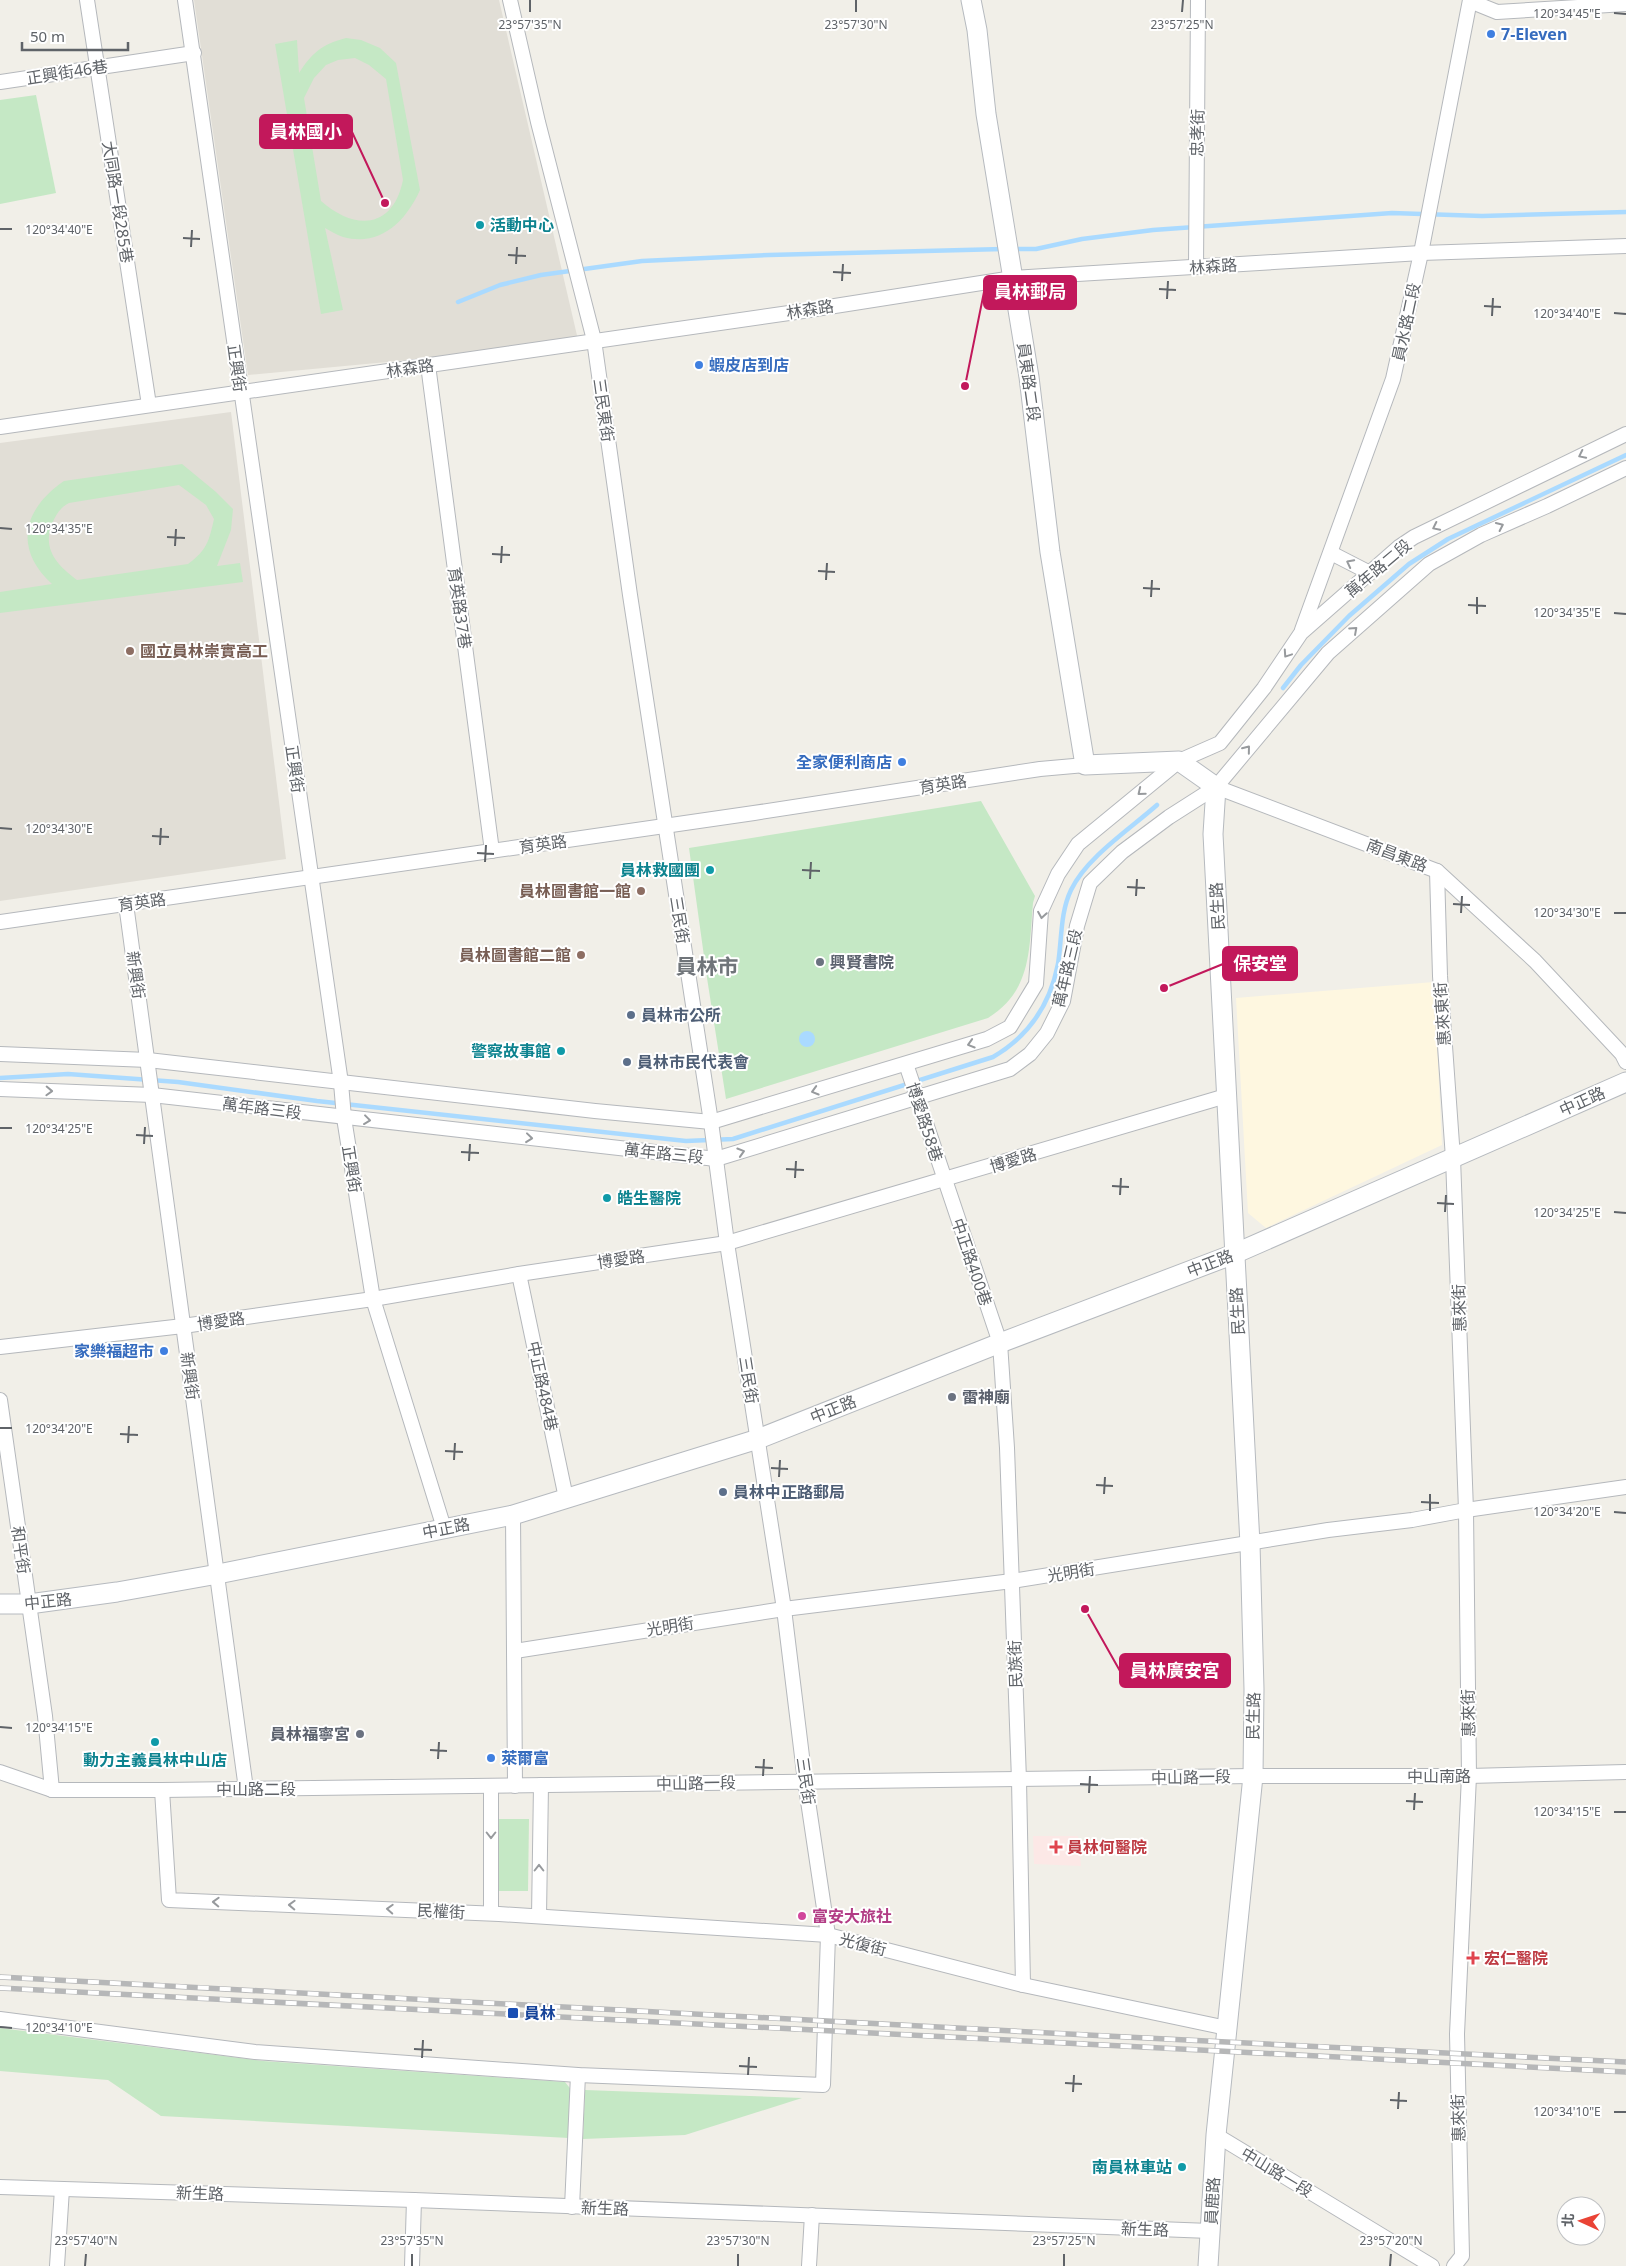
<svg xmlns="http://www.w3.org/2000/svg" width="1626" height="2266" font-family="'Noto Sans','Noto Sans TC',sans-serif">
	<style>
		.commercial { fill: #fef7e0 }
		.education { fill: #e1ded6 }
		.medical { fill: #fce8e6 }
		.green { fill: #c5e8c5; fill-rule: evenodd }
		.water { fill: #aadaff }
		.lines { fill: none; stroke-linecap: round; stroke-linejoin: round }
		.stream { stroke: #aadaff; stroke-width: 4.5 }
		.street-casing { stroke: #b5b8bc; stroke-width: 16 }
		.secondary-casing { stroke: #b6babf; stroke-width: 21 }
		.street { stroke: #fff; stroke-width: 14 }
		.secondary { stroke: #fff; stroke-width: 19 }
		.rail-casing { stroke: #b6b7b8; stroke-width: 5.5 }
		.rail { stroke: #fff; stroke-width: 4; stroke-dasharray: 11; stroke-linecap: butt }
		.oneway { stroke: #979a9d }
		.ticks { fill: none; stroke: #5f6368; stroke-width: 2 }
		.shop-dot { fill: #3f7fe0; stroke: #fff; stroke-width: 2 }
		.culture-dot { fill: #0f9aa8; stroke: #fff; stroke-width: 2 }
		.education-dot { fill: #8d6e63; stroke: #fff; stroke-width: 2 }
		.worship-dot { fill: #6b7280; stroke: #fff; stroke-width: 2 }
		.service-dot { fill: #5c6f8a; stroke: #fff; stroke-width: 2 }
		.health-dot { fill: #e0444e; stroke: #fff; stroke-width: 2 }
		.hotel-dot { fill: #d1479c; stroke: #fff; stroke-width: 2 }
		.transit-dot { fill: #1a4fb4; stroke: #fff; stroke-width: 2 }
		.labels { text-anchor: middle; stroke-width: 4; stroke-linejoin: round; paint-order: stroke }
		.shop-label { font-size: 16px; font-weight: bold; fill: #366cbe; stroke: #fff; text-anchor: start }
		.street-label { font-size: 16px; fill: #5f6368; stroke: #fff }
		.culture-label { font-size: 16px; font-weight: bold; fill: #0d838f; stroke: #fff; text-anchor: end }
		.education-label { font-size: 16px; font-weight: bold; fill: #785e54; stroke: #fff; text-anchor: end }
		.worship-label { font-size: 16px; font-weight: bold; fill: #5b616d; stroke: #fff; text-anchor: start }
		.service-label { font-size: 16px; font-weight: bold; fill: #4e5e75; stroke: #fff; text-anchor: start }
		.health-label { font-size: 16px; font-weight: bold; fill: #be3a42; stroke: #fff; text-anchor: start }
		.hotel-label { font-size: 16px; font-weight: bold; fill: #b23c85; stroke: #fff; text-anchor: start }
		.transit-label { font-size: 16px; font-weight: bold; fill: #164399; stroke: #fff; text-anchor: start }
		.district-label { font-size: 21px; font-weight: bold; fill: #70757a; stroke: #fff }
		.ticks-label { font-size: 12px; text-anchor: middle; fill: #5f6368; stroke: #fff; stroke-width: 4; stroke-linejoin: round; paint-order: stroke }
		.leader { fill: none; stroke: #c2185b; stroke-width: 2 }
		.callout-dot { fill: #c2185b; stroke: #fff; stroke-width: 2 }
		.callout { fill: #c2185b; stroke: #c2185b; stroke-width: 2 }
		.callout-label { font-size: 18px; text-anchor: middle; font-weight: bold; fill: #fff }
	</style>
	<rect width="100%" height="100%" fill="#f1efe8"/>
	<path class="commercial" d="M1434 982 1442 1145 1266 1228 1248 1213 1236 998Z"/>
	<g class="education">
		<path d="M194 0H499L579 344 248 375Z"/>
		<path d="M231 412 286 859 0 901V443Z"/>
	</g>
	<path class="medical" d="M1033 1836H1078L1081 1866 1034 1864Z"/>
	<g class="green">
		<path d="M346 38 361 40 380 48 396 63 420 190C406 221 381 247 343 237 337 235 331 231 325 228L343 310 321 314 275 44 297 40 299 73C312 53 322 44 346 38ZM355 58 369 65 386 79 403 180C393 229 355 231 321 201L304 98 314 78 326 65 338 60Z"/>
		<path d="M36 95 56 193 0 204V100Z"/>
		<path d="M182 464 216 492 233 509 231 530 217 566 240 563 243 582 0 613V592L52 584C14 549 22 510 64 481ZM179 485 206 505 214 519C209 541 207 550 188 564L77 580C57 565 42 549 52 524 56 514 60 508 69 503Z"/>
		<path d="M981 801 1035 896 1033 903C1029 949 1032 991 988 1018L726 1099 707 978 689 848Z"/>
		<path d="M498 1819H529L528 1891H497Z"/>
		<path d="M0 2028 263 2061 565 2082 573 2092 569 2138 161 2116 108 2080 0 2071Z"/>
		<path d="M585 2090 802 2098 685 2135 583 2139Z"/>
	</g>
	<circle class="water" cx="807" cy="1039" r="8"/>
	<g class="lines">
		<g class="stream">
			<path d="M1013 249H1036L1082 239 1153 230 1392 213 1482 216 1626 212"/>
			<path d="M458 302 500 285 541 275 642 261 769 255 1003 249"/>
			<path d="M1283 688 1301 665 1349 616 1409 564 1448 539 1626 455"/>
			<path d="M0 1078 68 1074 178 1082 317 1101 686 1141 733 1139 993 1057C1029 1036 1050 1005 1058 964 1062 939 1060 913 1071 890 1087 857 1130 829 1157 805"/>
		</g>
		<g class="street-casing">
			<g id="street">
				<path d="M87 0 149 405"/>
				<path d="M185 0 341 1083 344 1118 373 1299 444 1528"/>
				<path d="M1470 1 1497 12 1626 4"/>
				<path d="M0 82 194 53"/>
				<path d="M1196 267 1198 0"/>
				<path d="M428 365 492 851"/>
				<path d="M0 427 803 311 1013 278 1421 253 1626 246"/>
				<path d="M1331 553 1370 573"/>
				<path d="M1302 630 1393 379 1421 253 1470 0"/>
				<path d="M1216 787 1437 871 1535 961 1622 1054 1626 1062"/>
				<path d="M1437 871 1440 976 1453 1158 1466 1510 1469 1776 1457 2034 1462 2256 1454 2266"/>
				<path d="M126 904 246 1789"/>
				<path d="M0 922 754 813 1040 769 1085 765"/>
				<path d="M0 1054 148 1060 595 1111 711 1122 987 1039 1010 1027 1036 984 1041 911 1058 874 1078 844 1179 761 1220 743 1264 688 1301 633 1399 547 1414 537 1626 434"/>
				<path d="M906 1064 1000 1343 1007 1448 1019 1780 1023 1985"/>
				<path d="M0 1089 152 1095 716 1159 1010 1069 1030 1054 1047 1033 1063 1001 1077 926 1090 883 1122 852 1169 817 1216 787 1328 653 1429 564 1481 535 1547 506 1626 468"/>
				<path d="M519 1274 566 1498"/>
				<path d="M0 1347 183 1326 373 1299 519 1274 727 1243 1226 1096"/>
				<path d="M0 1400 45 1716 52 1790"/>
				<path d="M513 1515 515 1786"/>
				<path d="M515 1651 784 1609 1012 1581 1328 1530 1412 1520 1466 1510 1626 1487"/>
				<path d="M0 1772 52 1790H162L1253 1776H1469L1626 1772"/>
				<path d="M162 1790 169 1900 499 1914 828 1935 1023 1985 1227 2028"/>
				<path d="M491 1913V1786"/>
				<path d="M539 1916 541 1785"/>
				<path d="M0 2019 255 2052 578 2075 823 2085 828 1935 805 1781 784 1609 727 1243 711 1122 630 595 594 340 538 122 510 0"/>
				<path d="M1216 2135 1432 2266"/>
				<path d="M0 2187 414 2200 1210 2231"/>
				<path d="M572 2207 578 2075"/>
				<path d="M57 2266 62 2189"/>
				<path d="M412 2266 414 2200"/>
				<path d="M809 2266 812 2215"/>
			</g>
		</g>
		<g class="secondary-casing">
			<g id="secondary">
				<path d="M971 0 977 30 986 114 1029 377 1050 552 1085 765 1179 761 1216 787 1213 834 1250 1544 1254 1689 1253 1776 1216 2135 1208 2266"/>
				<path d="M0 1604H29L117 1592 218 1574 513 1515 758 1439 1000 1343 1234 1254 1626 1082"/>
			</g>
		</g>
		<use href="#street" class="street"/>
		<use href="#secondary" class="secondary"/>
		<g class="rail-casing">
			<g id="rail">
				<path d="M0 1977 1126 2037 1626 2062"/>
				<path d="M0 1988 1626 2072"/>
			</g>
		</g>
		<use href="#rail" class="rail"/>
	</g>
	<defs><path id="oneway-chevron" d="M-2-3.5L2.5 0L-2 3.5" fill="none" stroke-width="1.6" stroke-linecap="round" stroke-linejoin="round" transform="scale(1.25)"/></defs>
	<g class="oneway">
		<use href="#oneway-chevron" transform="translate(1582 455) rotate(154)"/>
		<use href="#oneway-chevron" transform="translate(1500 526) rotate(-25)"/>
		<use href="#oneway-chevron" transform="translate(1436 527) rotate(154)"/>
		<use href="#oneway-chevron" transform="translate(1350 563) rotate(-153)"/>
		<use href="#oneway-chevron" transform="translate(1354 630) rotate(-42)"/>
		<use href="#oneway-chevron" transform="translate(1287 654) rotate(124)"/>
		<use href="#oneway-chevron" transform="translate(1247 749) rotate(-51)"/>
		<use href="#oneway-chevron" transform="translate(1141 792) rotate(141)"/>
		<use href="#oneway-chevron" transform="translate(1042 915) rotate(99)"/>
		<use href="#oneway-chevron" transform="translate(971 1044) rotate(163)"/>
		<use href="#oneway-chevron" transform="translate(49 1091) rotate(2)"/>
		<use href="#oneway-chevron" transform="translate(815 1091) rotate(164)"/>
		<use href="#oneway-chevron" transform="translate(367 1120) rotate(7)"/>
		<use href="#oneway-chevron" transform="translate(529 1138) rotate(6)"/>
		<use href="#oneway-chevron" transform="translate(741 1152) rotate(-17)"/>
		<use href="#oneway-chevron" transform="translate(491 1835) rotate(90)"/>
		<use href="#oneway-chevron" transform="translate(539 1868) rotate(-90)"/>
		<use href="#oneway-chevron" transform="translate(216 1902) rotate(-178)"/>
		<use href="#oneway-chevron" transform="translate(292 1905) rotate(-178)"/>
		<use href="#oneway-chevron" transform="translate(390 1909) rotate(-177)"/>
	</g>
	<path class="ticks" d="M530 12V0M856 12V0M1182 12 1183 0M1614 13 1626 14M0 229H12M183 238 200 239M191 247 192 230M508 255 526 256M516 264 517 247M833 272 851 273M842 281 843 264M1159 289 1176 290M1167 299 1168 281M1484 306 1501 307M1614 313 1626 314M1492 316 1493 298M0 528 12 529M167 537 185 538M175 546 176 529M492 554 510 555M501 563 502 546M818 571 835 572M826 580 827 563M1143 588 1160 589M1151 597 1152 580M1468 605 1486 606M1614 613 1626 614M1477 614V597M0 828 12 829M152 836 169 837M160 845 161 828M477 853 494 854M485 862 486 845M802 870 820 871M810 879 811 862M1127 887 1145 888M1136 896 1137 879M1453 904 1470 905M1461 913 1462 896M1614 913H1626M0 1128H12M136 1135 153 1136M144 1144 145 1127M461 1152 479 1153M469 1161 470 1144M786 1169 804 1170M795 1178 796 1161M1112 1186 1129 1187M1120 1195 1121 1178M1437 1203 1454 1204M1445 1212 1446 1195M1614 1212 1626 1213M0 1428H12M120 1434 138 1435M128 1443 129 1426M445 1451 463 1452M454 1460 455 1443M771 1468 788 1469M779 1477 780 1460M1096 1485 1113 1486M1104 1494 1105 1477M1421 1502 1439 1503M1430 1511V1494M1614 1512 1626 1513M0 1727 12 1728M430 1750 447 1751M438 1759 439 1742M755 1767 773 1768M763 1776 764 1759M1080 1784 1098 1785M1089 1793 1090 1776M1406 1801 1423 1802M1414 1810 1415 1793M1614 1812H1626M0 2027 12 2028M414 2049 432 2050M422 2058 423 2040M739 2066 757 2067M748 2075 749 2057M1065 2083 1082 2084M1073 2092 1074 2075M1390 2100 1407 2101M1398 2109 1399 2092M1614 2112H1626M85 2266 86 2254M412 2266V2254M738 2266V2254M1064 2266V2254M1390 2266 1391 2254"/>
	<g class="shop-dot">
		<circle cx="1491" cy="34" r="5"/>
		<circle cx="699" cy="365" r="5"/>
		<circle cx="902" cy="762" r="5"/>
		<circle cx="164" cy="1351" r="5"/>
		<circle cx="491" cy="1758" r="5"/>
	</g>
	<g class="culture-dot">
		<circle cx="480" cy="225" r="5"/>
		<circle cx="710" cy="870" r="5"/>
		<circle cx="561" cy="1051" r="5"/>
		<circle cx="607" cy="1198" r="5"/>
		<circle cx="155" cy="1742" r="5"/>
		<circle cx="1182" cy="2167" r="5"/>
	</g>
	<g class="education-dot">
		<circle cx="130" cy="651" r="5"/>
		<circle cx="641" cy="891" r="5"/>
		<circle cx="581" cy="955" r="5"/>
	</g>
	<g class="worship-dot">
		<circle cx="820" cy="962" r="5"/>
		<circle cx="952" cy="1397" r="5"/>
		<circle cx="360" cy="1734" r="5"/>
	</g>
	<g class="service-dot">
		<circle cx="631" cy="1015" r="5"/>
		<circle cx="627" cy="1062" r="5"/>
		<circle cx="723" cy="1492" r="5"/>
	</g>
	<g class="health-dot">
		<path d="M1053.5 1839.5h5v5h5v5h-5v5h-5v-5h-5v-5h5z"/>
		<path d="M1470.5 1950.5h5v5h5v5h-5v5h-5v-5h-5v-5h5z"/>
	</g>
	<circle class="hotel-dot" cx="802" cy="1916" r="5"/>
	<rect class="transit-dot" x="507" y="2007" width="12" height="12" rx="2.5"/>
	<g class="labels">
		<g class="shop-label">
			<text x="1501" y="40">7-Eleven</text>
			<text x="709" y="371">蝦皮店到店</text>
			<text x="892" y="768" text-anchor="end">全家便利商店</text>
			<text x="154" y="1357" text-anchor="end">家樂福超市</text>
			<text x="501" y="1764">萊爾富</text>
		</g>
		<g class="street-label">
			<text transform="translate(67 72) rotate(-9)" y="6">正興街46巷</text>
			<text transform="translate(1197 133) rotate(-89)" y="6">忠孝街</text>
			<text transform="translate(118 202) rotate(81)" y="6">大同路一段285巷</text>
			<text transform="translate(1213 266) rotate(-4)" y="6">林森路</text>
			<text transform="translate(810 309) rotate(-9)" y="6">林森路</text>
			<text transform="translate(1406 322) rotate(-78)" y="6">員水路二段</text>
			<text transform="translate(237 368) rotate(82)" y="6">正興街</text>
			<text transform="translate(410 368) rotate(-8)" y="6">林森路</text>
			<text transform="translate(1029 382) rotate(82)" y="6">員東路二段</text>
			<text transform="translate(604 410) rotate(82)" y="6">三民東街</text>
			<text transform="translate(1378 568) rotate(-40)" y="6">萬年路二段</text>
			<text transform="translate(460 608) rotate(82)" y="6">育英路37巷</text>
			<text transform="translate(295 769) rotate(82)" y="6">正興街</text>
			<text transform="translate(943 784) rotate(-9)" y="6">育英路</text>
			<text transform="translate(543 844) rotate(-8)" y="6">育英路</text>
			<text transform="translate(1397 855) rotate(21)" y="6">南昌東路</text>
			<text transform="translate(142 902) rotate(-8)" y="6">育英路</text>
			<text transform="translate(1217 906) rotate(-93)" y="6">民生路</text>
			<text transform="translate(680 920) rotate(81)" y="6">三民街</text>
			<text transform="translate(1067 968) rotate(-77)" y="6">萬年路三段</text>
			<text transform="translate(136 975) rotate(82)" y="6">新興街</text>
			<text transform="translate(1442 1014) rotate(-94)" y="6">惠來東街</text>
			<text transform="translate(1582 1101) rotate(-24)" y="6">中正路</text>
			<text transform="translate(262 1108) rotate(7)" y="6">萬年路三段</text>
			<text transform="translate(925 1122) rotate(72)" y="6">博愛路58巷</text>
			<text transform="translate(664 1153) rotate(6)" y="6">萬年路三段</text>
			<text transform="translate(1013 1160) rotate(-17)" y="6">博愛路</text>
			<text transform="translate(352 1169) rotate(81)" y="6">正興街</text>
			<text transform="translate(621 1259) rotate(-8)" y="6">博愛路</text>
			<text transform="translate(972 1262) rotate(71)" y="6">中正路400巷</text>
			<text transform="translate(1210 1263) rotate(-21)" y="6">中正路</text>
			<text transform="translate(1459 1308) rotate(-92)" y="6">惠來街</text>
			<text transform="translate(1237 1311) rotate(-93)" y="6">民生路</text>
			<text transform="translate(221 1321) rotate(-8)" y="6">博愛路</text>
			<text transform="translate(190 1376) rotate(82)" y="6">新興街</text>
			<text transform="translate(749 1380) rotate(81)" y="6">三民街</text>
			<text transform="translate(543 1386) rotate(78)" y="6">中正路484巷</text>
			<text transform="translate(833 1409) rotate(-22)" y="6">中正路</text>
			<text transform="translate(446 1528) rotate(-11)" y="6">中正路</text>
			<text transform="translate(21 1550) rotate(82)" y="6">和平街</text>
			<text transform="translate(1071 1572) rotate(-9)" y="6">光明街</text>
			<text transform="translate(48 1601) rotate(-6)" y="6">中正路</text>
			<text transform="translate(670 1626) rotate(-9)" y="6">光明街</text>
			<text transform="translate(1015 1664) rotate(-92)" y="6">民族街</text>
			<text transform="translate(1468 1713) rotate(-91)" y="6">惠來街</text>
			<text transform="translate(1253 1716) rotate(-89)" y="6">民生路</text>
			<text x="1439" y="1782">中山南路</text>
			<text transform="translate(1191 1777) rotate(-1)" y="6">中山路一段</text>
			<text transform="translate(806 1781) rotate(82)" y="6">三民街</text>
			<text transform="translate(696 1783) rotate(-1)" y="6">中山路一段</text>
			<text x="256" y="1795">中山路二段</text>
			<text transform="translate(441 1911) rotate(3)" y="6">民權街</text>
			<text transform="translate(863 1944) rotate(14)" y="6">光復街</text>
			<text transform="translate(1458 2118) rotate(-92)" y="6">惠來街</text>
			<text transform="translate(1277 2172) rotate(31)" y="6">中山路一段</text>
			<text transform="translate(200 2193) rotate(2)" y="6">新生路</text>
			<text transform="translate(1212 2201) rotate(-87)" y="6">員鹿路</text>
			<text transform="translate(605 2208) rotate(2)" y="6">新生路</text>
			<text transform="translate(1145 2229) rotate(2)" y="6">新生路</text>
		</g>
		<g class="culture-label">
			<text x="490" y="231" text-anchor="start">活動中心</text>
			<text x="700" y="876">員林救國團</text>
			<text x="551" y="1057">警察故事館</text>
			<text x="617" y="1204" text-anchor="start">皓生醫院</text>
			<text x="155" y="1766" text-anchor="middle">動力主義員林中山店</text>
			<text x="1172" y="2173">南員林車站</text>
		</g>
		<g class="education-label">
			<text x="140" y="657" text-anchor="start">國立員林崇實高工</text>
			<text x="631" y="897">員林圖書館一館</text>
			<text x="571" y="961">員林圖書館二館</text>
		</g>
		<g class="worship-label">
			<text x="830" y="968">興賢書院</text>
			<text x="962" y="1403">雷神廟</text>
			<text x="350" y="1740" text-anchor="end">員林福寧宮</text>
		</g>
		<g class="service-label">
			<text x="641" y="1021">員林市公所</text>
			<text x="637" y="1068">員林市民代表會</text>
			<text x="733" y="1498">員林中正路郵局</text>
		</g>
		<g class="health-label">
			<text x="1067" y="1853">員林何醫院</text>
			<text x="1484" y="1964">宏仁醫院</text>
		</g>
		<g class="hotel-label">
			<text x="812" y="1922">富安大旅社</text>
		</g>
		<g class="transit-label">
			<text x="524" y="2019">員林</text>
		</g>
		<g class="district-label">
			<text x="707" y="974">員林市</text>
		</g>
	</g>
	<g class="ticks-label">
		<text x="1567" y="18">120°34'45"E</text>
		<text x="530" y="29">23°57'35"N</text>
		<text x="856" y="29">23°57'30"N</text>
		<text x="1182" y="29">23°57'25"N</text>
		<text x="59" y="234">120°34'40"E</text>
		<text x="1567" y="318">120°34'40"E</text>
		<text x="59" y="533">120°34'35"E</text>
		<text x="1567" y="617">120°34'35"E</text>
		<text x="59" y="833">120°34'30"E</text>
		<text x="1567" y="917">120°34'30"E</text>
		<text x="59" y="1133">120°34'25"E</text>
		<text x="1567" y="1217">120°34'25"E</text>
		<text x="59" y="1433">120°34'20"E</text>
		<text x="1567" y="1516">120°34'20"E</text>
		<text x="59" y="1732">120°34'15"E</text>
		<text x="1567" y="1816">120°34'15"E</text>
		<text x="59" y="2032">120°34'10"E</text>
		<text x="1567" y="2116">120°34'10"E</text>
		<text x="86" y="2245">23°57'40"N</text>
		<text x="412" y="2245">23°57'35"N</text>
		<text x="738" y="2245">23°57'30"N</text>
		<text x="1064" y="2245">23°57'25"N</text>
		<text x="1391" y="2245">23°57'20"N</text>
	</g>
	<path class="leader" d="M385 203L352 132M965 386L984 292M1164 988L1223 964M1085 1609L1120 1671"/>
	<g class="callout-dot">
		<circle cx="385" cy="203" r="5"/>
		<circle cx="965" cy="386" r="5"/>
		<circle cx="1164" cy="988" r="5"/>
		<circle cx="1085" cy="1609" r="5"/>
	</g>
	<g class="callout">
		<rect x="260" y="115" width="92" height="33" rx="5"/>
		<rect x="984" y="276" width="92" height="33" rx="5"/>
		<rect x="1223" y="947" width="74" height="33" rx="5"/>
		<rect x="1120" y="1654" width="110" height="33" rx="5"/>
	</g>
	<g class="callout-label">
		<text x="306" y="138">員林國小</text>
		<text x="1030" y="298">員林郵局</text>
		<text x="1260" y="970">保安堂</text>
		<text x="1175" y="1677">員林廣安宮</text>
	</g>
	<g transform="translate(1581 2221) rotate(273)"><circle r="24" fill="#ffffff" stroke="#bfc1c3"/>
	<path d="M0-4L9 19L0 12L-9 19Z" fill="#ea4335"/>
	<text y="-8" font-size="14" font-weight="bold" text-anchor="middle" fill="#5f6368">北</text>
	</g>
	<path d="M22 42v8h106v-8" fill="none" stroke="#5f6368" stroke-width="2.5"/>
	<text x="30" y="42" font-size="15" fill="#5f6368" stroke="#ffffff" stroke-width="4" paint-order="stroke">50 m</text>
</svg>
